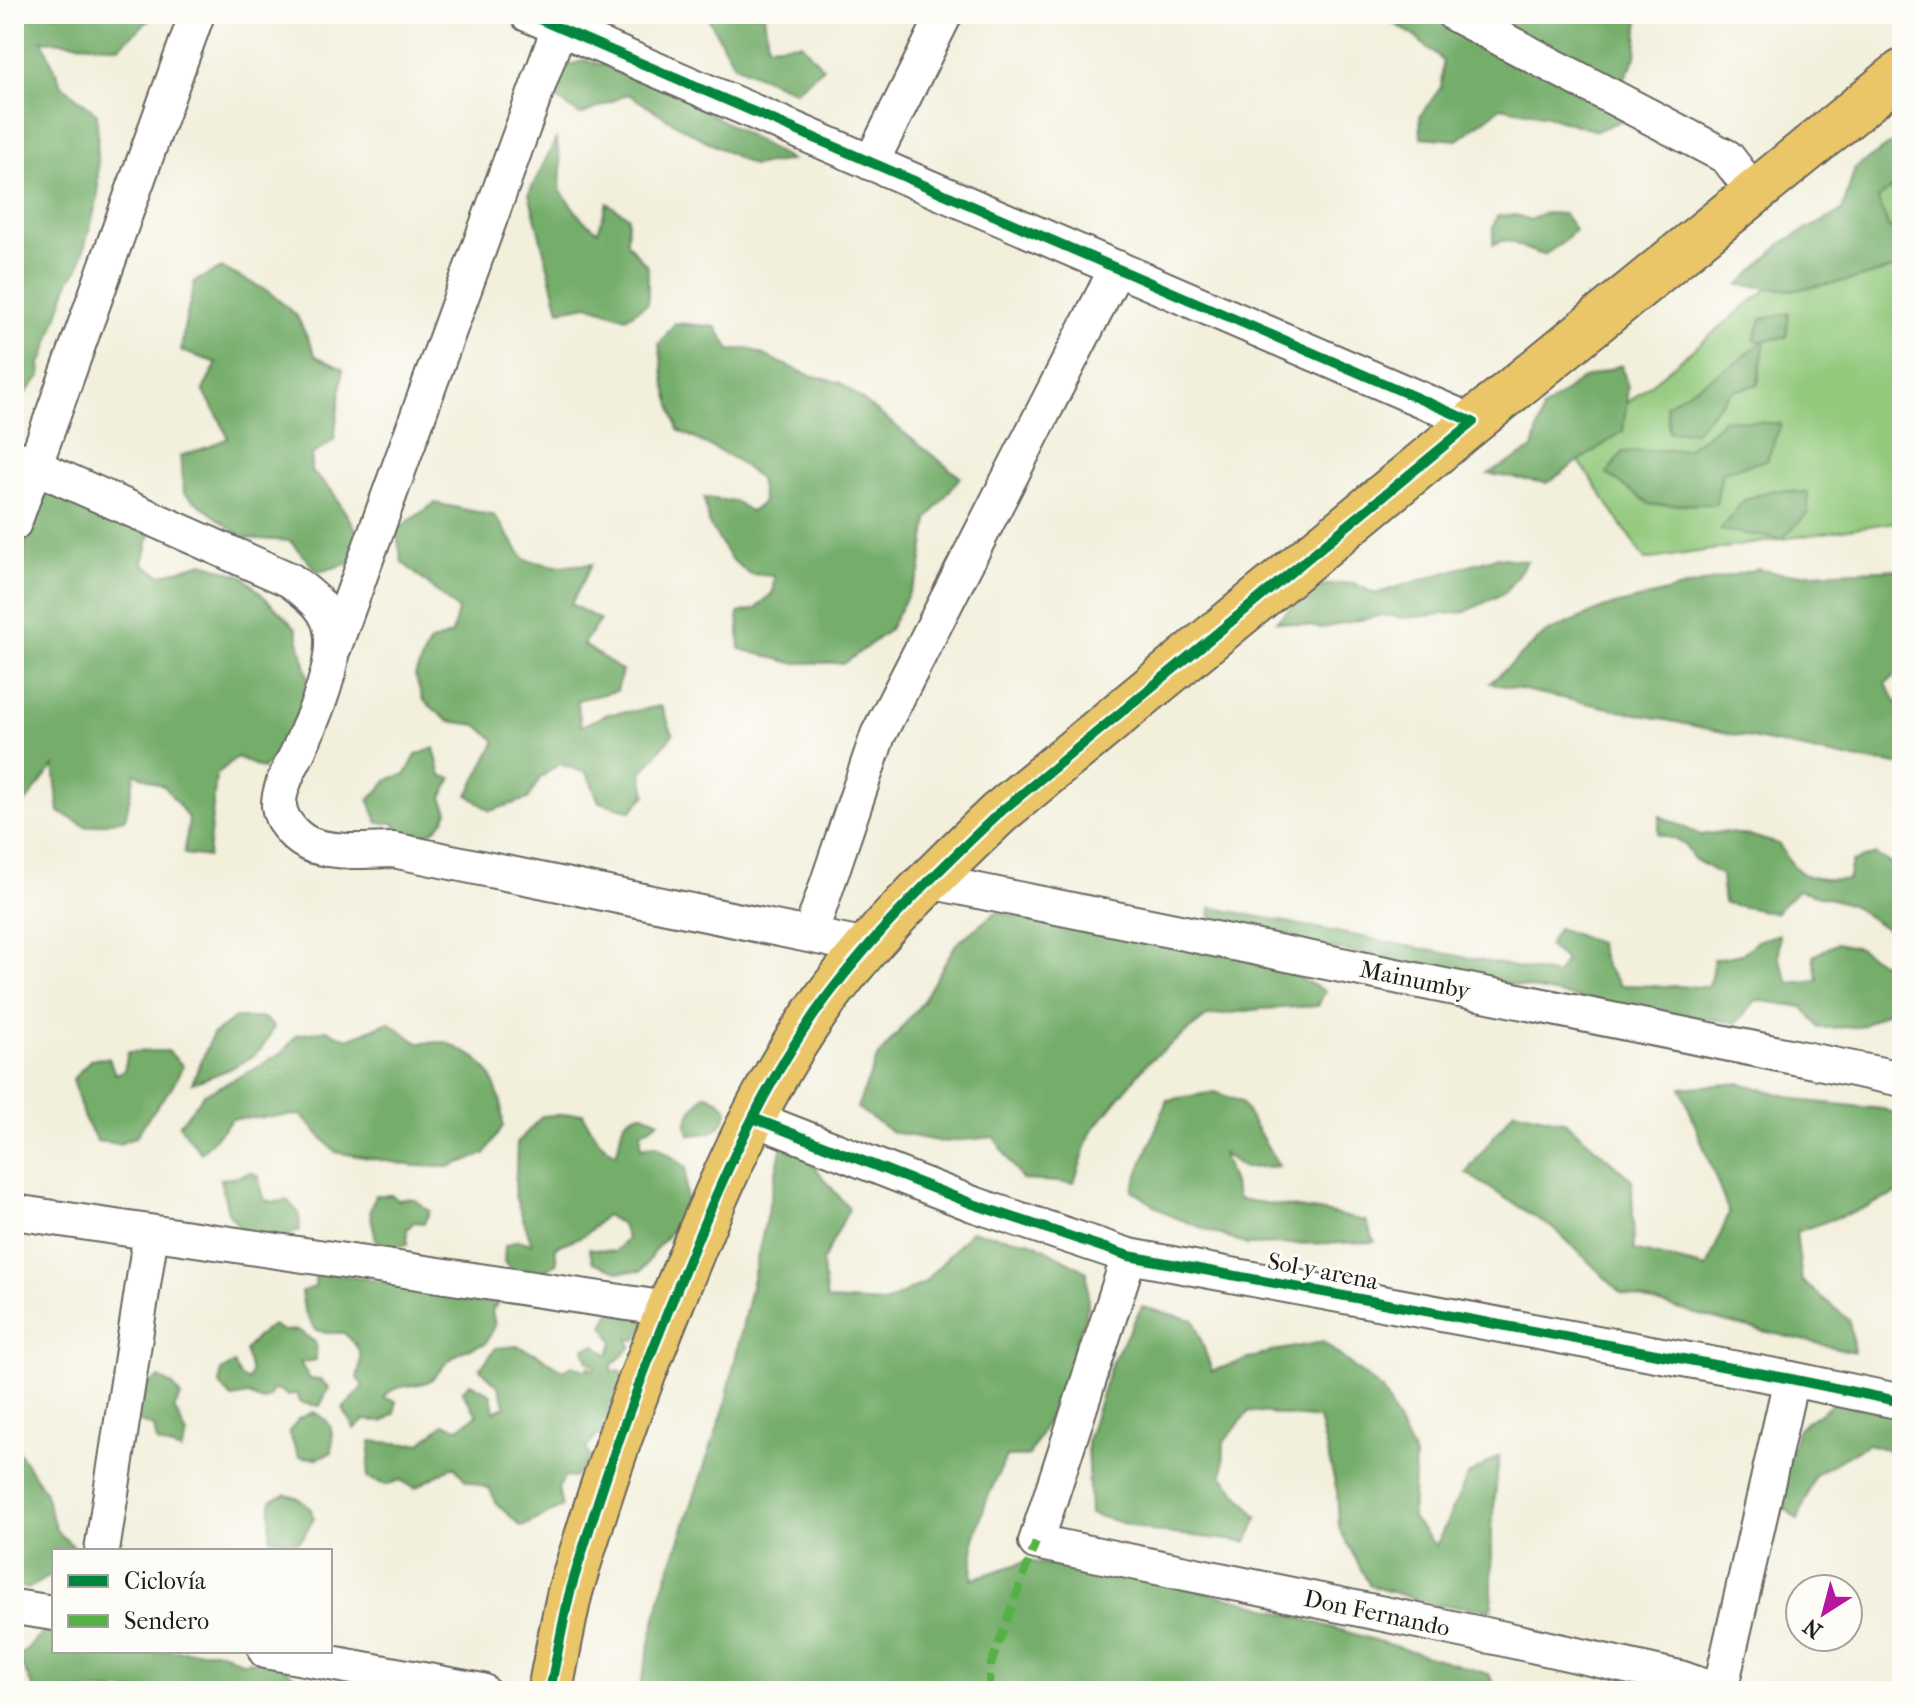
<svg xmlns="http://www.w3.org/2000/svg" width="1916" height="1705" font-family="'IM FELL French Canon',serif">
	<style>
		.green { fill: #92c97b; stroke: #57724c; stroke-width: 2 }
		.forest { fill: #75ad6b; stroke: #486444; stroke-width: 2 }
		.lines { fill: none; stroke-linecap: round; stroke-linejoin: round }
		.minor-casing { stroke: #67665f; stroke-width: 38 }
		.major-casing { stroke: #67665f; stroke-width: 48 }
		.minor { stroke: #fff; stroke-width: 34 }
		.major { stroke: #ebc669; stroke-width: 44 }
		.quiet { stroke: #55b145; stroke-width: 8; stroke-dasharray: 16 8; stroke-linecap: butt }
		.cycleway-casing { stroke: #fdfcf7; stroke-width: 15 }
		.cycleway { stroke: #00873e; stroke-width: 10 }
		.labels { text-anchor: middle; stroke-width: 6; stroke-linejoin: round; paint-order: stroke }
		.street-label { font-size: 24px; fill: #1c1c1c; stroke: #fdfcf7 }
	</style>
	<rect width="100%" height="100%" fill="#fdfcf7"/>
	<filter id="ink" filterUnits="userSpaceOnUse"><feTurbulence type="fractalNoise" baseFrequency=".0125" numOctaves="2"/><feDisplacementMap in="SourceGraphic" scale="16" xChannelSelector="R" yChannelSelector="G"/><feConvolveMatrix kernelMatrix="1 2 1 2 8 2 1 2 1" color-interpolation-filters="sRGB"/></filter>
	<filter id="wash" filterUnits="userSpaceOnUse"><feTurbulence type="fractalNoise" baseFrequency=".006" numOctaves="4" result="noise"/><feDisplacementMap in="SourceGraphic" scale="32" xChannelSelector="R" yChannelSelector="G"/><feGaussianBlur stdDeviation="1.8" result="paint"/><feColorMatrix in="noise" values="0 0 0 0 0 0 0 0 0 0 0 0 0 0 0 0 0 1.4 0 .05"/><feComposite in="paint" operator="in"/></filter>
	<g filter="url(#wash)">
		<rect width="100%" height="100%" fill="#f2efdb"/>
		<path class="green" d="M1902 179V521L1645 560 1571 449Z"/>
		<g class="forest">
			<path d="M14 14H156L119 47 42 40 61 84 97 114 98 197 79 268 70 279 43 360 40 362 41 376 14 406Z"/>
			<path d="M706 14H764L768 46 801 43 823 68 795 91 734 65Z"/>
			<path d="M1377 14H1639L1636 57 1622 83 1625 119 1596 131 1547 116 1501 107 1458 140 1421 137 1420 116 1441 87 1443 61 1415 37 1383 16Z"/>
			<path d="M585 60 646 77 791 160 753 166 682 128 628 94 581 115 555 98 554 70Z"/>
			<path d="M556 139 561 165 560 190 582 219 598 231 607 203 628 216 627 243 648 267V303L626 318 588 305 559 310 529 193Z"/>
			<path d="M1897 140 1902 149V179L1878 199 1889 228 1902 230V266L1852 280 1794 290 1739 285 1783 242 1842 211 1855 168Z"/>
			<path d="M1543 213 1564 214 1575 230 1562 243 1544 255C1537 253 1530 251 1524 248 1511 242 1506 236 1493 245V228L1497 216 1516 215 1530 220Z"/>
			<path d="M222 268 268 291 297 316 316 356 343 369 334 440 312 455 311 471 332 491 358 533 351 563 318 572 290 541 244 538 184 493 180 456 211 446 228 438 221 422 203 390 217 363 181 351 185 323 195 281Z"/>
			<path d="M1789 313 1786 337 1765 340 1758 384 1731 392 1695 431 1669 432 1666 405 1737 362 1763 341H1754L1761 319Z"/>
			<path d="M675 323 716 327 731 351 748 348 806 374 841 383 960 477 928 519 920 573 888 631 845 663H792L740 649 738 613 756 609 773 592 774 576 749 574 730 558 709 524 704 498 736 502 751 512 763 502 759 479 735 459 678 430 665 384 659 344Z"/>
			<path d="M1621 365 1628 387 1623 431 1547 483 1488 474 1533 449 1543 409 1582 379Z"/>
			<path d="M1724 419 1781 424 1767 460 1722 472 1716 504 1651 505 1607 474 1623 452 1687 449 1708 434Z"/>
			<path d="M1772 490 1808 493V513L1782 539 1720 530 1744 500Z"/>
			<path d="M46 494 88 496 150 534 143 564 161 575 203 563 243 576 296 628 311 689 297 730 263 769 237 757 216 775 208 857 184 854 189 819 165 787 135 773 125 819 87 827 59 812 54 766 14 817V593L22 574 28 526Z"/>
			<path d="M435 503 495 516 525 560 556 566 592 564 571 604 600 620 583 644 622 671 617 691 577 700 581 726 608 714 635 711 661 706 673 734 642 773 646 795 631 811 599 802 587 773 559 764 540 778 528 799 490 811 468 795 496 741 477 725 448 721 423 700 415 675 429 643 452 634 458 610 402 562 396 530Z"/>
			<path d="M1496 557 1527 561 1505 593 1465 612 1406 618 1383 615 1322 628 1276 621 1316 586 1354 583 1375 594Z"/>
			<path d="M1757 569 1786 574 1902 569V669L1886 684 1902 712V765L1846 758 1490 683 1546 633 1603 608Z"/>
			<path d="M434 748 441 776 452 778 442 798 448 811C439 833 430 834 406 837L394 823H378L369 800 389 779 406 774 416 755Z"/>
			<path d="M1660 816 1700 835 1722 832 1752 836 1779 844C1800 882 1808 878 1848 880L1852 862 1875 854 1898 868 1902 891V936L1891 932 1849 904 1798 890 1775 913 1724 903 1721 875 1694 859 1684 843 1658 834Z"/>
			<path d="M1210 907 1556 975 1566 960 1548 946 1558 928 1598 943 1605 966 1620 985 1709 987 1714 959 1742 954 1757 941 1779 934V958L1789 983 1818 980 1813 956 1837 943 1859 948 1885 965 1902 970V1011L1888 1012 1860 1027 1819 1028 1803 1007 1756 1000 1737 1023 1623 1007 1211 924Z"/>
			<path d="M996 912 1269 963 1325 991 1318 1006 1261 1009 1208 1016 1148 1062 1091 1132 1074 1183 1022 1180 994 1137 942 1142 892 1132 857 1108 877 1058 921 1004 956 944Z"/>
			<path d="M235 1018H264L274 1027C270 1034 266 1043 261 1049 243 1065 214 1076 192 1083L213 1034Z"/>
			<path d="M389 1022 418 1043 446 1042 476 1058 490 1074 501 1102 503 1126 485 1154 448 1167 415 1166 335 1152 301 1115 232 1119 201 1153 179 1125 204 1094 243 1075 282 1053 297 1035 327 1030 348 1039Z"/>
			<path d="M168 1051 183 1066 172 1087 148 1118 136 1137 120 1144 97 1141 83 1116 73 1079 91 1059 109 1058 115 1074 124 1071 128 1052Z"/>
			<path d="M1740 1083 1806 1101 1883 1109 1902 1116V1191L1864 1208 1796 1232 1802 1281 1849 1320 1854 1352 1728 1323 1621 1293 1557 1231 1466 1173 1514 1110 1566 1122 1632 1180 1634 1250 1707 1268 1729 1213 1681 1088Z"/>
			<path d="M1215 1092 1241 1102 1279 1166 1244 1168 1223 1154 1238 1199 1324 1212 1366 1221 1375 1242 1247 1245 1169 1215 1132 1190 1167 1100Z"/>
			<path d="M705 1094 720 1101 728 1109C722 1132 712 1134 690 1135L686 1125 691 1112Z"/>
			<path d="M583 1113C591 1132 599 1143 616 1154 624 1134 615 1120 641 1113L659 1121 641 1133V1148L656 1145 686 1167V1215L653 1252 650 1259 641 1271 620 1272 593 1262 589 1248 615 1252 627 1239 622 1225 606 1215C599 1220 594 1228 587 1233 580 1238 564 1243 555 1247L557 1262C544 1273 535 1277 518 1279L504 1262 505 1246 518 1240 532 1244 515 1196 517 1143 542 1116Z"/>
			<path d="M785 1131 849 1209 822 1262 827 1300 885 1303 925 1282 971 1231 1032 1242 1087 1272 1088 1306 1058 1399 1029 1456 1006 1457 987 1499 974 1539 972 1579 1027 1561 1183 1587 1243 1601 1489 1674 1497 1691H639L662 1591 725 1406Z"/>
			<path d="M251 1172 259 1177 261 1192 265 1200 275 1202 287 1200 299 1213 300 1230 281 1238 251 1235 238 1226 228 1212 220 1179 236 1177Z"/>
			<path d="M375 1195H392L398 1200C422 1195 413 1203 430 1211L424 1223 414 1222 407 1229V1245L392 1246 376 1241 370 1211Z"/>
			<path d="M316 1271 472 1297 475 1290 503 1297 492 1310 495 1326 485 1344C467 1348 460 1351 446 1363 440 1369 437 1377 429 1381 414 1388 393 1383 384 1398L396 1401 395 1413 383 1422 365 1420 354 1429 343 1409 363 1386 357 1378C364 1356 361 1348 344 1333H331L315 1330 304 1310 301 1292 315 1287Z"/>
			<path d="M659 1302 636 1340 629 1339 631 1347 612 1365V1372L619 1370 628 1376 611 1432 597 1436 586 1448 590 1457 574 1478 565 1477 558 1488 562 1507 522 1527 495 1502 490 1489 465 1480 454 1466 415 1488 400 1480 386 1485 367 1478 371 1441 407 1444 421 1443 444 1424 459 1428 477 1415 462 1391 470 1383 491 1394 494 1412 506 1406 498 1386 480 1369 496 1348 517 1346 537 1354 562 1370 572 1365 586 1371 588 1366 593 1370 596 1367 588 1361 584 1348 595 1345 609 1355 613 1341 603 1326 612 1308Z"/>
			<path d="M1142 1307 1194 1320 1212 1371 1273 1351 1323 1342 1382 1390 1415 1457 1412 1518 1436 1546 1468 1475 1499 1456 1492 1529V1609L1437 1605 1370 1586 1339 1528 1337 1491 1319 1419 1249 1411 1224 1442 1223 1476 1258 1518 1247 1542 1155 1532 1090 1514 1087 1441 1112 1362Z"/>
			<path d="M273 1325 283 1331 298 1330 315 1342 316 1360 300 1363 310 1379 320 1380 329 1388 320 1406 301 1403 296 1393 287 1396 281 1391 272 1390 270 1397 262 1401 249 1395 232 1398 220 1385 221 1371 234 1363 239 1375 248 1381 251 1372 245 1350 262 1332Z"/>
			<path d="M159 1378 173 1385 181 1397 174 1408 187 1435 181 1451 157 1443 154 1427 138 1421 139 1391Z"/>
			<path d="M1834 1403 1902 1416V1454L1868 1444 1815 1475 1798 1520 1776 1500 1798 1428Z"/>
			<path d="M313 1412C334 1421 333 1432 332 1452L318 1458 299 1457 289 1433 298 1419Z"/>
			<path d="M14 1445 44 1491 56 1530 76 1549 75 1551H54V1573L28 1589 14 1585Z"/>
			<path d="M286 1494 297 1497 311 1509 313 1519 303 1537 297 1542 270 1538 271 1500Z"/>
			<path d="M48 1627H54V1651H153L156 1653 166 1651H220L242 1662 277 1659 290 1673 316 1691H35L18 1658Z"/>
		</g>
	</g>
	<g filter="url(#ink)">
		<g class="lines">
			<g class="minor-casing">
				<g id="minor">
					<path d="M527 14 1473 422"/>
					<path d="M1454 14 1727 157 1754 192"/>
					<path d="M871 163 945 14"/>
					<path d="M14 457 290 580C306 592 325 605 330 625 340 661 312 720 297 754 290 767 278 791 279 806 281 823 298 841 314 846 339 853 367 851 393 850L867 947"/>
					<path d="M14 523 197 14"/>
					<path d="M334 647 564 14"/>
					<path d="M929 881 1902 1079"/>
					<path d="M810 935 878 735 1117 268"/>
					<path d="M753 1118 973 1204 1129 1256 1791 1379 1902 1402"/>
					<path d="M14 1212 668 1309"/>
					<path d="M1129 1256 1036 1542 1500 1638 1680 1678 1717 1691"/>
					<path d="M102 1551 151 1233"/>
					<path d="M14 1607 54 1613"/>
					<path d="M266 1651 482 1691"/>
					<path d="M1720 1691 1791 1379"/>
				</g>
			</g>
			<g class="major-casing">
				<path id="major" d="M550 1691C556 1659 562 1628 569 1596 575 1573 583 1550 590 1527 616 1442 648 1359 682 1277 721 1180 764 1082 826 998 877 930 938 871 999 813L1473 422 1902 72"/>
			</g>
			<use href="#minor" class="minor"/>
			<use href="#major" class="major"/>
			<path class="quiet" d="M988 1691 991 1664 1036 1542"/>
			<g class="cycleway-casing">
				<g id="cycleway">
					<path d="M527 14 1473 422 999 813C938 871 877 930 826 998 764 1082 721 1180 682 1277 648 1359 616 1442 590 1527 583 1550 575 1573 569 1596 562 1628 556 1659 550 1691"/>
					<path d="M753 1118 973 1204 1129 1256 1791 1379 1902 1402"/>
				</g>
			</g>
			<use href="#cycleway" class="cycleway"/>
		</g>
	</g>
	<g class="labels">
		<g class="street-label">
			<text transform="translate(1415 980) rotate(12)" y="8">Mainumby</text>
			<text transform="translate(1323 1271) rotate(11)" y="8">Sol y arena</text>
			<text transform="translate(1377 1613) rotate(12)" y="8">Don Fernando</text>
		</g>
	</g>
	<rect width="1916" height="1705" fill="none" stroke="#fdfcf7" stroke-width="48"/>
	<rect x="52" y="1549" width="280" height="104" fill="#fdfcf7" stroke="#a3a29f" stroke-width="2"/>
	<rect x="68" y="1575" width="40" height="12" fill="#00873e" stroke="#a3a29f" stroke-width="2"/>
	<text x="124" y="1589" font-size="24" fill="#1c1c1c">Ciclovía</text>
	<rect x="68" y="1615" width="40" height="12" fill="#55b145" stroke="#a3a29f" stroke-width="2"/>
	<text x="124" y="1629" font-size="24" fill="#1c1c1c">Sendero</text>
	<g transform="translate(1824 1613) rotate(216)"><circle r="38" fill="#fdfcf7" stroke="#a3a29f" stroke-width="2"/>
	<path d="M0-6L14 30L0 20L-14 30Z" fill="#b5179e"/>
	<text y="-12" font-size="22" font-weight="bold" text-anchor="middle" fill="#1c1c1c">N</text>
	</g>
</svg>
